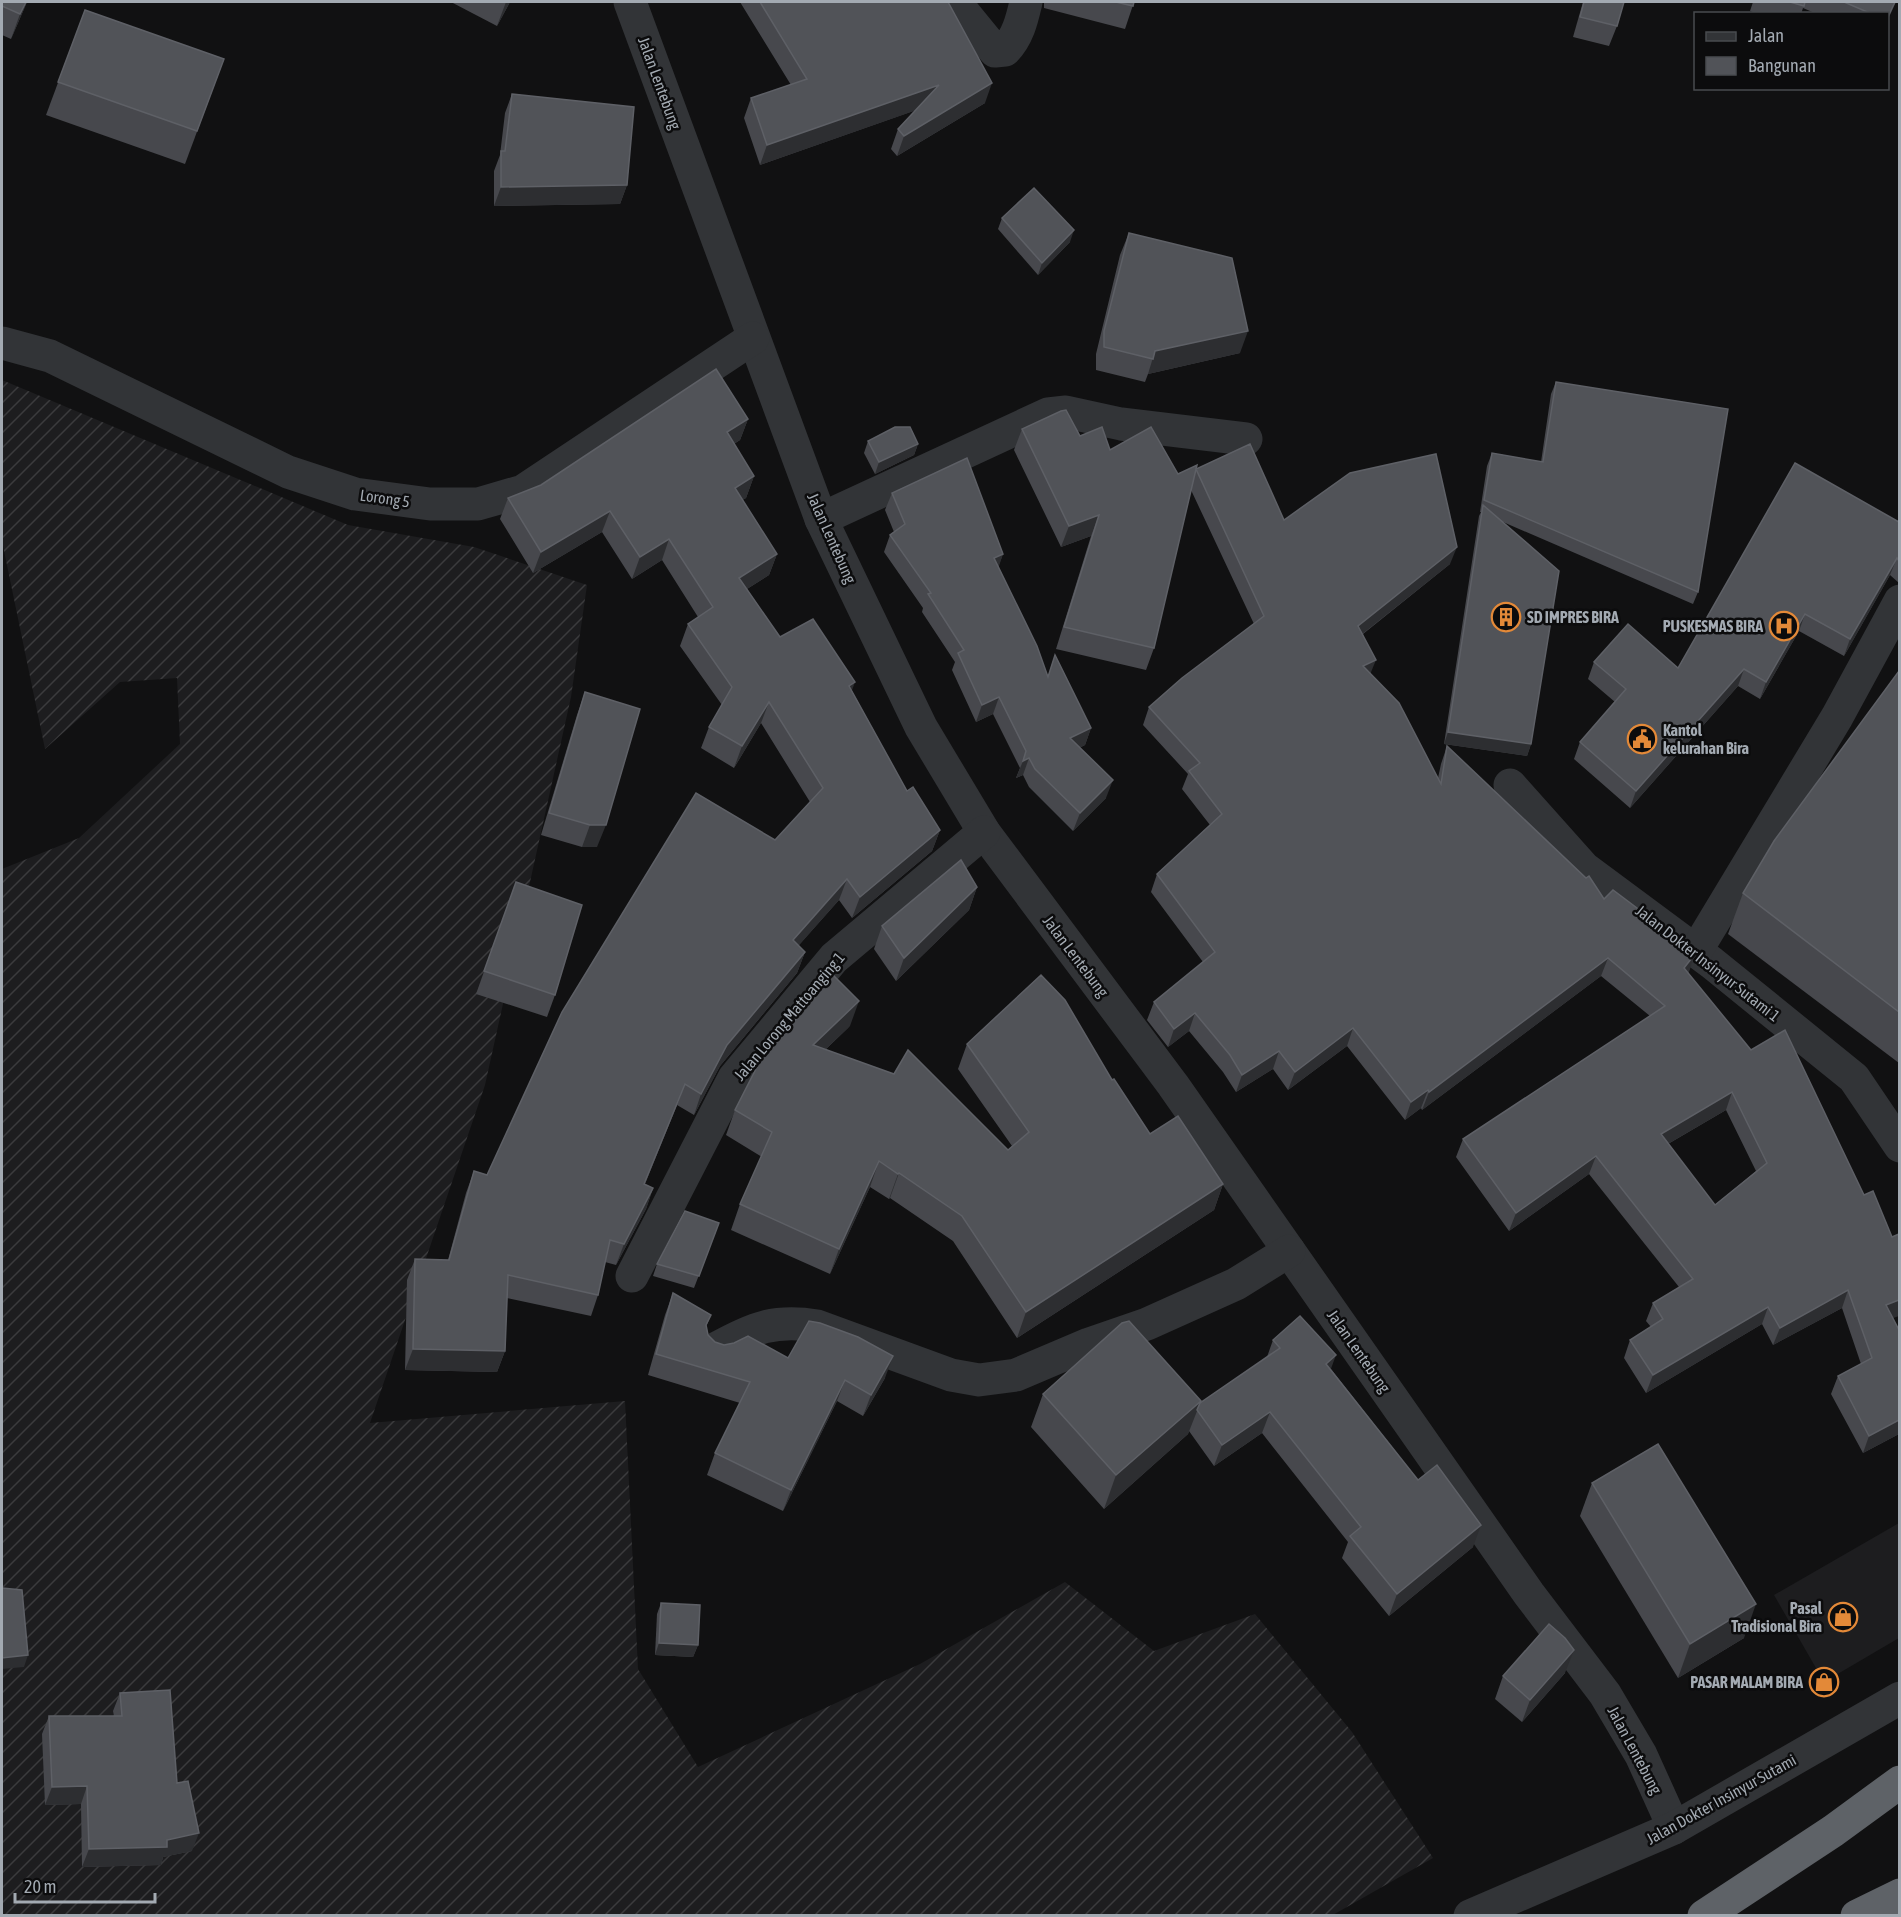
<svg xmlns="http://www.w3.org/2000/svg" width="1901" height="1917" font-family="'Asap Condensed',sans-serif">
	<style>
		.built { fill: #1d1d1f }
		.industrial { fill: url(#industrial-furrows) }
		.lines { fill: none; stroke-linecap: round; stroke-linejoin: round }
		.minor { stroke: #323437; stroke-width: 33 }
		.highway { stroke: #5e6267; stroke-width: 33 }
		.wall { fill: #47484d; fill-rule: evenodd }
		.shaded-wall { fill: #2d2e31 }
		.building { fill: #515358; stroke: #5e6066; stroke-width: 1.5; fill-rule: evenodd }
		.labels { text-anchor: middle; stroke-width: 5; stroke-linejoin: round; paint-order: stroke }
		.street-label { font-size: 16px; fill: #a3aab2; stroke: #0c0c0d }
		.poi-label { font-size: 16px; font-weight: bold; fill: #a3aab2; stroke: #0c0c0d; text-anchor: end }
	</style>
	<defs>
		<pattern id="industrial-furrows" width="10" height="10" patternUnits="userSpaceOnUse" patternTransform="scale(1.5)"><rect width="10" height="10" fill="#1d1d1f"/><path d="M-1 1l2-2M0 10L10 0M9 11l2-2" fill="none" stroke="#3b3b3d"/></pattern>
	</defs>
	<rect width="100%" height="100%" fill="#111112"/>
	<path class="built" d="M1899 1523V1638L1824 1682 1774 1595Z"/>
	<path class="industrial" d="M2 380 348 525 474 547 587 585 571 697 485 1085 370 1423 625 1401 638 1669 698 1767 920 1664 1065 1582 1154 1651 1255 1614 1352 1732 1433 1858 1331 1916 2 1915V869L79 838 180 744 177 678 120 682 45 749 2 541Z"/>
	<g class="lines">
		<g class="minor">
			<path d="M630 2 821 519 921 727 984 832 1173 1085 1529 1594 1605 1694 1641 1755 1674 1828"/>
			<path d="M955 2 995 51 1005 50C1018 37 1022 19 1026 2"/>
			<path d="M2 343 50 356 288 472 355 494 430 504H478L523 491 753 338"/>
			<path d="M821 519 1048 414 1066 412 1121 424 1246 439"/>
			<path d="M1510 785 1584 868 1712 963 1854 1078 1900 1146"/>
			<path d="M1696 951 1837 717 1900 601"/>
			<path d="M632 1276 734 1078 834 958 984 832"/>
			<path d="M717 1348C753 1328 775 1319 817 1326L951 1375 979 1380 1016 1375 1089 1344 1147 1324 1236 1284 1289 1251"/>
			<path d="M1470 1916 1674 1828 1900 1698"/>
		</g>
		<g class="highway">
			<path d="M1704 1916 1833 1831 1900 1782"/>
			<path d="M1857 1916 1900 1895"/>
		</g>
	</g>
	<g class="wall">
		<path d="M2 2H27L11 39 2 35Z"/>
		<path d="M451 2H510L497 26Z"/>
		<path d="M740 2H948L985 103 897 156 891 149 898 129 916 110 760 165 744 118 751 98 791 85Z"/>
		<path d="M1044 2H1134L1125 29 1044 8Z"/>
		<path d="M1583 2H1624L1617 26 1609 46 1573 37Z"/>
		<path d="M1753 2H1896L1887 14H1817L1803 8 1801 14H1758L1750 11Z"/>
		<path d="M85 10 224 59 185 164 46 115Z"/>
		<path d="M512 94 627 185 620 204 494 206V171L500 155 505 113Z"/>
		<path d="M1002 218 1070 242 1038 275 998 229Z"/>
		<path d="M1129 233 1240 353 1148 374 1145 382 1096 370V354L1120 255Z"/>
		<path d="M1556 382 1698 592 1693 604 1503 522 1531 744 1527 756 1444 744 1479 516 1481 512H1480L1487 466 1492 453 1541 462 1551 394Z"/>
		<path d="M748 419 740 440 734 444 754 476 746 498 742 500 777 554 769 575 747 589 780 637 852 691 907 791 940 830 932 851 852 918 839 900 798 946 805 952 797 973 720 1066 694 1115 677 1105 645 1184 653 1188 646 1209 616 1265 605 1262 598 1295 591 1316 507 1298 505 1351 497 1372 405 1370 407 1280 415 1259 448 1260 466 1193 474 1171 487 1175 775 840 810 802 761 723 734 768 701 748 709 727 722 705 680 646 688 624 698 617 662 560 632 579 602 532 533 573 500 519 508 498Z"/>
		<path d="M1022 429 1080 436 1110 450 1178 474 1197 469 1284 520 1450 564 1363 634 1371 674 1438 778 1441 764 1447 746 1604 899 1695 954 1688 973 1893 1318 1899 1434 1863 1453 1831 1394 1838 1376 1861 1364 1842 1308 1773 1345 1762 1324 1646 1393 1624 1358 1630 1340 1651 1327 1646 1321 1653 1303 1679 1287 1589 1174 1509 1231 1456 1157 1463 1139 1650 1016 1601 976 1422 1110 1421 1108 1405 1120 1347 1046 1288 1090 1273 1069 1236 1092 1223 1072 1189 1031 1168 1047 1147 1020 1154 1002 1203 962 1151 892 1157 874 1210 825 1182 789 1188 774 1143 725 1149 707 1254 624 1191 490 1154 648 1146 670 1056 649 1091 536 1061 547 1014 450ZM1726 1110 1756 1171 1715 1205 1668 1144Z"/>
		<path d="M868 441 918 444 914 455 875 474 864 453Z"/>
		<path d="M892 493 1003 554 998 567 1048 676 1055 655 1091 728 1085 745 1079 748 1106 798 1073 831 1029 787 1023 775 1016 778 1020 768 993 714 976 722 952 670 955 662 922 612 923 608 884 552 890 535 894 532 885 510Z"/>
		<path d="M1899 522V583L1890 575 1844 656 1799 631 1760 699 1738 686 1630 808 1574 759 1580 742 1615 702 1588 679 1594 662 1678 668Z"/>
		<path d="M1899 671V1063L1728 934 1743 893Z"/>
		<path d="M585 692 597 847H582L541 835 577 715Z"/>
		<path d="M516 882 555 995 547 1017 476 994Z"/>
		<path d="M977 887 969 910 896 981 874 949 882 926Z"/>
		<path d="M850 1026 826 1049 1008 1150 1012 1146 958 1069 967 1044 1112 1080 1150 1134 1223 1184 1214 1210 1017 1338 953 1241 890 1198 889 1199 870 1187 830 1274 731 1230 740 1204 762 1157 726 1135 735 1110Z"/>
		<path d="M719 1223 694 1288 653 1276 657 1264Z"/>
		<path d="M673 1293 711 1315 706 1327 708 1335 715 1342 724 1345 885 1378 863 1416 837 1401 783 1511 707 1475 715 1453 740 1403 648 1375 665 1315Z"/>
		<path d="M1273 1340 1331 1369 1418 1480 1473 1547 1389 1616 1342 1558 1348 1542 1262 1433 1214 1466 1189 1431 1188 1434 1104 1509 1031 1427 1043 1394 1200 1403 1267 1357Z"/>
		<path d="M1592 1483 1744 1638 1678 1678 1580 1516Z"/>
		<path d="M661 1603 698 1645 693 1657 655 1655 657 1614Z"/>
		<path d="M1565 1673 1522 1722 1495 1699 1503 1676Z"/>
		<path d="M120 1693 177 1783 192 1851 163 1857 161 1865 82 1867 81 1804 45 1805 42 1734 49 1716H114L113 1711Z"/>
	</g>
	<g class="shaded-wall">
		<path d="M26 2H27L11 39 20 14Z"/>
		<path d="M506 2H510L497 26Z"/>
		<path d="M1895 2H1896L1887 22V19Z"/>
		<path d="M992 83 985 103 897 156 904 136Z"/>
		<path d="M939 85 931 105 760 165 767 145Z"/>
		<path d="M627 185 620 204 494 206 501 187Z"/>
		<path d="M1074 230 1070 242 1038 275 1042 263Z"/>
		<path d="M1248 331 1240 353 1148 374 1155 351Z"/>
		<path d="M748 419 740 440 719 453 727 432Z"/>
		<path d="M918 444 914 455 875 474 879 462Z"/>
		<path d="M754 476 746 498 727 509 735 488Z"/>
		<path d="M610 511 602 532 533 573 541 552Z"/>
		<path d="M1099 515 1091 536 1061 547 1069 526Z"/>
		<path d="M669 539 662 560 632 579 640 557Z"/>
		<path d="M1457 547 1450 564 1351 643 1358 626Z"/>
		<path d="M777 554 769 575 731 599 739 578Z"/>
		<path d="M1003 554 997 572 994 558Z"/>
		<path d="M1897 558 1890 575 1844 656 1850 639Z"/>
		<path d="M1805 614 1799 631 1760 699 1766 682Z"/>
		<path d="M1376 660 1369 677 1363 666Z"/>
		<path d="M1744 669 1738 686 1630 808 1636 791Z"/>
		<path d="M855 682 847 704 849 686Z"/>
		<path d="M999 697 993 714 976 722 982 705Z"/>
		<path d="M769 702 761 723 734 768 742 746Z"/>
		<path d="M1091 728 1085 745 1063 756 1070 738Z"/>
		<path d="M1448 732 1531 744 1527 756 1444 744Z"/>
		<path d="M1029 758 1023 775 1016 778 1023 761Z"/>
		<path d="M1113 780 1106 798 1073 831 1080 813Z"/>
		<path d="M590 825H606L597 847H582Z"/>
		<path d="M940 830 932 851 852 918 860 897Z"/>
		<path d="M847 879 839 900 785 961 793 940Z"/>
		<path d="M977 887 969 910 896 981 904 958Z"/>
		<path d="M805 952 797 973 720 1066 694 1115 701 1094 727 1045Z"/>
		<path d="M1695 954 1689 972 1677 986 1684 968Z"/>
		<path d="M1608 958 1601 976 1422 1110 1429 1092Z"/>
		<path d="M859 1001 850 1026 804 1070 813 1045Z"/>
		<path d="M1195 1013 1189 1031 1168 1047 1174 1029Z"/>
		<path d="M1353 1028 1347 1046 1288 1090 1295 1072Z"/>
		<path d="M1279 1051 1273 1069 1236 1092 1242 1075Z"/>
		<path d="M685 1084 677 1105 636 1205 644 1184Z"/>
		<path d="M1428 1090 1421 1108 1405 1120 1411 1102Z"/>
		<path d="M1732 1092 1726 1110 1654 1152 1661 1134Z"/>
		<path d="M1596 1156 1589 1174 1509 1231 1516 1213Z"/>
		<path d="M879 1161 870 1187 830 1274 839 1249Z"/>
		<path d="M899 1173 890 1198 889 1199 898 1174Z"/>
		<path d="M1223 1184 1214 1210 1017 1338 1026 1312Z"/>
		<path d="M653 1188 646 1209 616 1265 624 1244Z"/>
		<path d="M1848 1290 1842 1308 1773 1345 1780 1328Z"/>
		<path d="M1899 1300V1316L1879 1323 1886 1305Z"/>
		<path d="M1768 1307 1762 1324 1646 1393 1653 1375Z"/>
		<path d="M413 1349 505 1351 497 1372 405 1370Z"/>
		<path d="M1336 1355 1328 1377 1326 1364Z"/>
		<path d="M893 1356 885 1378 863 1416 871 1395Z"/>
		<path d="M845 1380 837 1401 783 1511 791 1490Z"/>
		<path d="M1201 1401 1188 1434 1104 1509 1116 1475Z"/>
		<path d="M1270 1412 1262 1433 1214 1466 1222 1445Z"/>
		<path d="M1899 1420V1434L1863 1453 1869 1436Z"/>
		<path d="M1481 1525 1473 1547 1389 1616 1397 1594Z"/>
		<path d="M1756 1604 1744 1638 1678 1678 1690 1644Z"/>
		<path d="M659 1643 698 1645 693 1657 655 1655Z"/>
		<path d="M1574 1650 1565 1673 1522 1722 1530 1700Z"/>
		<path d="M28 1655 24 1667 2 1669V1658Z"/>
		<path d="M87 1786 81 1804 45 1805 52 1787Z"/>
		<path d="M199 1833 192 1851 163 1857 161 1865 82 1867 89 1849 167 1840Z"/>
	</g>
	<g class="building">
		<path d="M2 2H26L20 14 2 6Z"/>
		<path d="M760 2H948L992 83 904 136 898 129 939 85 767 145 751 98 807 79Z"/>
		<path d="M1116 2H1134L1133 6Z"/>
		<path d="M1584 2H1624L1617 26 1580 17Z"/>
		<path d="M1790 2H1805L1804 6Z"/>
		<path d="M1844 2H1895L1887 19V14H1872Z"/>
		<path d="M85 10 224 59 197 131 58 82Z"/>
		<path d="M512 94 634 107 627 185 501 187V151H505Z"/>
		<path d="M1034 188 1074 230 1042 263 1002 218Z"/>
		<path d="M1129 233 1232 258 1248 331 1155 351 1153 359 1104 347V331Z"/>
		<path d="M716 369 748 419 727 432 754 476 735 488 777 554 739 578 780 637 813 619 855 682 849 686 907 791 913 787 940 830 860 897 847 879 793 940 805 952 727 1045 701 1094 685 1084 644 1184 653 1188 624 1244 610 1240 598 1295 508 1275 505 1351 413 1349 415 1259 449 1260 474 1171 487 1175 562 1012 696 793 775 840 823 788 769 702 742 746 709 727 732 687 688 624 713 607 669 539 640 557 610 511 541 552 508 498 541 485Z"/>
		<path d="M1556 382 1728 409 1698 592 1484 500 1492 453 1543 462Z"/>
		<path d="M1066 410 1080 436 1102 427 1110 450 1151 427 1178 474 1197 465 1154 648 1064 627 1099 515 1069 526 1022 429 1061 411Z"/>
		<path d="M895 427H910L918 444 879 462 868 441Z"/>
		<path d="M1250 444 1284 520 1350 473 1436 454 1457 547 1358 626 1376 660 1363 666 1399 703 1441 784 1447 746 1586 878 1589 876 1604 899 1613 890 1686 945 1695 954 1684 968 1751 1050 1785 1030 1864 1195 1873 1191 1892 1237 1899 1234V1300L1886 1305 1899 1330V1420L1869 1436 1838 1376 1872 1358 1848 1290 1780 1328 1768 1307 1653 1375 1630 1340 1663 1319 1653 1303 1693 1279 1596 1156 1516 1213 1463 1139 1665 1006 1608 958 1429 1092 1428 1090 1411 1102 1353 1028 1295 1072 1279 1051 1242 1075 1230 1055 1195 1013 1174 1029 1154 1002 1215 952 1157 874 1222 814 1189 771 1200 763 1149 707 1182 678 1264 616 1196 469ZM1732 1092 1767 1163 1715 1205 1661 1134Z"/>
		<path d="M967 458 1003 554 994 558 1037 646 1048 677 1055 655 1091 728 1070 738 1113 780 1080 813 1035 769 1029 758 1023 761 1026 751 999 697 982 705 958 653 964 650 928 594 931 593 890 535 905 524 892 493Z"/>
		<path d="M1795 463 1899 522V561L1897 558 1850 639 1805 614 1766 682 1744 669 1636 791 1580 742 1626 689 1594 662 1628 624 1678 668Z"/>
		<path d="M1483 505 1559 571 1531 744 1448 732Z"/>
		<path d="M1899 671V1012L1743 893 1774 841Z"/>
		<path d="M585 692 640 709 606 825H590L549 813Z"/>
		<path d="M961 860 977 887 904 958 882 926Z"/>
		<path d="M516 882 582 905 555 995 484 971Z"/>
		<path d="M833 975 859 1001 813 1045 894 1074 908 1050 1008 1150 1029 1132 967 1044 1041 975 1065 1000 1112 1080 1114 1079 1150 1134 1178 1116 1223 1184 1026 1312 962 1216 899 1173 898 1174 879 1161 839 1249 740 1204 772 1132 735 1110 759 1063Z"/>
		<path d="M685 1211 719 1223 699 1276 657 1264Z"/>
		<path d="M673 1293 711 1315 706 1325 708 1335 715 1342 724 1345 734 1343 748 1336 788 1358 809 1321 820 1323 858 1337 893 1356 871 1395 845 1380 791 1490 715 1453 750 1382 656 1354Z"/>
		<path d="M1300 1316 1336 1355 1326 1364 1418 1480 1437 1465 1481 1525 1397 1594 1350 1536 1361 1527 1270 1412 1222 1445 1197 1410 1200 1403 1280 1348 1273 1340Z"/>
		<path d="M1129 1321 1201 1401 1116 1475 1043 1394 1122 1323Z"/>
		<path d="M1658 1444 1756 1604 1690 1644 1592 1483Z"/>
		<path d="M2 1588 22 1590 28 1655 2 1658Z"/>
		<path d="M661 1603 700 1605 698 1645 659 1643Z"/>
		<path d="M1549 1624 1565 1638 1574 1650 1530 1700 1503 1676Z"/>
		<path d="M170 1690 177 1783 188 1781 199 1833 167 1840V1847L89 1849 87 1786 52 1787 49 1716H122L120 1693Z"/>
	</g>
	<defs>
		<g id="building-ring" transform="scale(1.5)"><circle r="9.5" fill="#0c0c0d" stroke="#e38938" stroke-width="1.5"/><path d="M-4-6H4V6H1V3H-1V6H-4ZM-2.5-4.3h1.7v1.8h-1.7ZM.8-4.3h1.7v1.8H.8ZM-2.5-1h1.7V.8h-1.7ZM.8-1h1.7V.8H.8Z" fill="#e38938"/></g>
		<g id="hospital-ring" transform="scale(1.5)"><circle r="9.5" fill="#0c0c0d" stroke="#e38938" stroke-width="1.5"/><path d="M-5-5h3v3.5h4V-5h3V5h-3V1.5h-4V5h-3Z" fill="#e38938"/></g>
		<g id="civic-ring" transform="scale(1.5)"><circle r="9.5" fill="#0c0c0d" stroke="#e38938" stroke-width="1.5"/><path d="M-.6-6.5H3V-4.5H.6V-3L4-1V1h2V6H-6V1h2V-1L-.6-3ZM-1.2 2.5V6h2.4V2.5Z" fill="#e38938"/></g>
		<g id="shop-ring" transform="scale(1.5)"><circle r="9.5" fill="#0c0c0d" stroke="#e38938" stroke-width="1.5"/><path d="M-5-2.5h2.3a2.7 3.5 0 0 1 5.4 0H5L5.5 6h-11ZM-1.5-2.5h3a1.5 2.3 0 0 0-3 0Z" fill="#e38938"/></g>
	</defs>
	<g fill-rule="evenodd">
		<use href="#building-ring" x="1506" y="617"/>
		<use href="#hospital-ring" x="1784" y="626"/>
		<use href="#civic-ring" x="1642" y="739"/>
		<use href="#shop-ring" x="1843" y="1617"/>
		<use href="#shop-ring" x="1824" y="1682"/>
	</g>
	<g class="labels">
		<g class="street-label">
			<text transform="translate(660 83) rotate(70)" y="6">Jalan Lentebung</text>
			<text transform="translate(385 498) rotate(8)" y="6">Lorong 5</text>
			<text transform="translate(832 538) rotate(66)" y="6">Jalan Lentebung</text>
			<text transform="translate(1076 956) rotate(53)" y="6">Jalan Lentebung</text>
			<text transform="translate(1708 963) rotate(38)" y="6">Jalan Dokter Insinyur Sutami 1</text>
			<text transform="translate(789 1016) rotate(-50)" y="6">Jalan Lorong Mattoanging 1</text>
			<text transform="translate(1359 1351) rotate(55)" y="6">Jalan Lentebung</text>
			<text transform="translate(1635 1750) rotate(62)" y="6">Jalan Lentebung</text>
			<text transform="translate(1721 1799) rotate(-29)" y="6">Jalan Dokter Insinyur Sutami</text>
		</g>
		<g class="poi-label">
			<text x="1527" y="623" text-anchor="start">SD IMPRES BIRA</text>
			<text x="1763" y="632">PUSKESMAS BIRA</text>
			<text x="1663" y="736" text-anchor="start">Kantol<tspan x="1663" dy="18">kelurahan Bira</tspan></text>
			<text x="1822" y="1614">Pasal<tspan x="1822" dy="18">Tradisional Bira</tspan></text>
			<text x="1803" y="1688">PASAR MALAM BIRA</text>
		</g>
	</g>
	<rect width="1901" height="1917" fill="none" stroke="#a3aab2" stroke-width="6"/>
	<rect x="1694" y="12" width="195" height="78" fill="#0c0c0d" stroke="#484b4f" stroke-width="1.5"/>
	<rect x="1706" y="32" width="30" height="9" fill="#323437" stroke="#484b4f" stroke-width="1.5"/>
	<text x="1748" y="42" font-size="18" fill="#a3aab2">Jalan</text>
	<rect x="1706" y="57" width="30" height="18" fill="#515358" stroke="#484b4f" stroke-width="1.5"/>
	<text x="1748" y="72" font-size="18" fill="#a3aab2">Bangunan</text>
	<path d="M15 1893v9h140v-9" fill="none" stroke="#a3aab2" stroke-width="3"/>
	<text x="24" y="1893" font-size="18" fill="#a3aab2" stroke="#0c0c0d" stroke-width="4.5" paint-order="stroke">20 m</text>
</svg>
